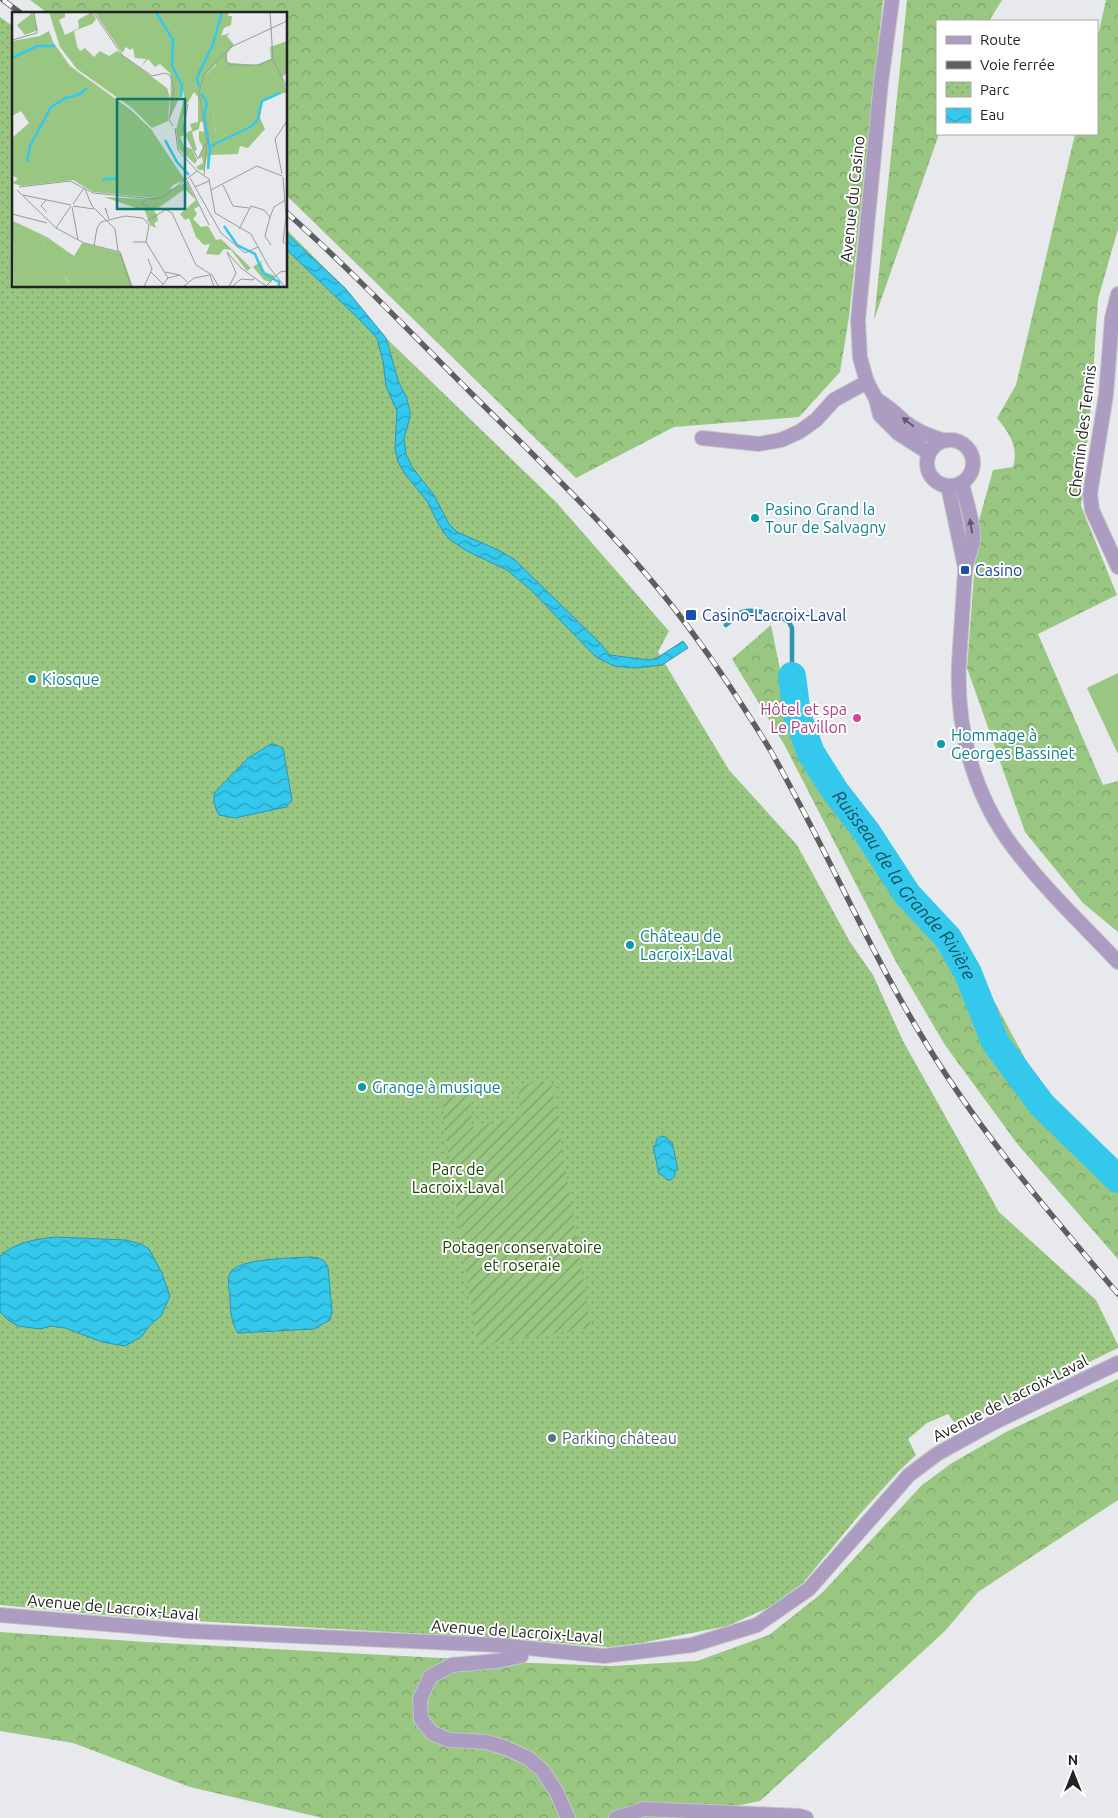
<svg xmlns="http://www.w3.org/2000/svg" width="1118" height="1818" font-family="Ubuntu,sans-serif">
	<style>
		.forest { fill: url(#forest-crowns) }
		.park { fill: url(#park-dots) }
		.garden { fill: url(#garden-furrows) }
		.pitch { fill: #99c782 }
		.water { fill: url(#water-waves); stroke: #2f96b1 }
		.lines { fill: none; stroke-linecap: round; stroke-linejoin: round }
		.stream { stroke: #2f96b1; stroke-width: 4.5 }
		.river { stroke: #34c8ed; stroke-width: 28 }
		.minor-casing { stroke: #c4c5c8; stroke-width: 16 }
		.tertiary-casing { stroke: #c4c5c8; stroke-width: 16 }
		.minor { stroke: #ad9cc2; stroke-width: 14 }
		.tertiary { stroke: #ad9cc2; stroke-width: 14 }
		.rail-casing { stroke: #5e5f61; stroke-width: 5.5 }
		.rail { stroke: #fff; stroke-width: 4; stroke-dasharray: 11; stroke-linecap: butt }
		.oneway { fill: #61596b }
		.culture-dot { fill: #0f9aa8; stroke: #fff; stroke-width: 2 }
		.transit-dot { fill: #1a4fb4; stroke: #fff; stroke-width: 2 }
		.hotel-dot { fill: #d1479c; stroke: #fff; stroke-width: 2 }
		.service-dot { fill: #5c6f8a; stroke: #fff; stroke-width: 2 }
		.labels { text-anchor: middle; stroke-width: 4; stroke-linejoin: round; paint-order: stroke }
		.street-label { font-size: 16px; fill: #232324; stroke: #fff }
		.culture-label { font-size: 16px; fill: #0d838f; stroke: #fff; text-anchor: start }
		.transit-label { font-size: 16px; fill: #164399; stroke: #fff; text-anchor: start }
		.hotel-label { font-size: 16px; fill: #b23c85; stroke: #fff; text-anchor: end }
		.park-label { font-size: 16px; fill: #1e4205; stroke: #fff }
		.service-label { font-size: 16px; fill: #4e5e75; stroke: #fff; text-anchor: start }
		.water-label { font-size: 18px; font-style: italic; fill: #144f5f; stroke: #fff }
		.inset-river { fill: none; stroke: #34c8ed; stroke-width: 2.5 }
		.inset-road { fill: none; stroke: #999a9c; stroke-width: 1 }
		.view { fill: #0f766e; fill-opacity: 0.15; stroke: #0f766e; stroke-width: 2.5 }
		.inset-edge { fill: none; stroke: #232324; stroke-width: 2.5 }
	</style>
	<defs>
		<pattern id="forest-crowns" width="20" height="18" patternUnits="userSpaceOnUse" patternTransform="scale(1.25)"><rect width="20" height="18" fill="#99c782"/><path d="M2 6a3 3 0 1 1 6 0M12 15a3 3 0 1 1 6 0" fill="none" stroke="#7ca16a"/></pattern>
		<pattern id="park-dots" width="8" height="8" patternUnits="userSpaceOnUse" patternTransform="scale(1.25)"><rect width="8" height="8" fill="#99c782"/><path d="M2 2h.1M6 6h.1" fill="none" stroke="#7ca16a" stroke-width="1.8" stroke-linecap="round"/></pattern>
		<pattern id="garden-furrows" width="10" height="10" patternUnits="userSpaceOnUse" patternTransform="scale(1.25)"><rect width="10" height="10" fill="#99c782"/><path d="M-1 1l2-2M0 10L10 0M9 11l2-2" fill="none" stroke="#7ca16a"/></pattern>
		<pattern id="water-waves" width="16" height="10" patternUnits="userSpaceOnUse" patternTransform="scale(1.25)"><rect width="16" height="10" fill="#34c8ed"/><path d="M0 5q4-4 8 0t8 0" fill="none" stroke="#2ca2c0"/></pattern>
	</defs>
	<rect width="100%" height="100%" fill="#e7e9ec"/>
	<g class="forest">
		<path d="M30 0H883L849 317 840 372 799 417 674 427 576 478 286 195V14H49Z"/>
		<path d="M907 0H1002L989 21H937V134H939L874 320Z"/>
		<path d="M1106 0H1118V229L1098 299 1091 405 1081 506 1117 595 1038 634 1103 785 1118 781V932L1083 903 1025 832 967 668 978 524 993 470 1013 467C1019 447 1009 433 997 418L1016 385 1075 134H1097V40Z"/>
		<path d="M771 625 795 743 909 907 978 971 1051 1107 1118 1172V1259L1019 1146 945 1045 895 960 785 746 732 659Z"/>
		<path d="M1118 1379V1500L978 1592 945 1631 760 1801 677 1818H323L190 1787 73 1743 0 1731V1632L145 1642 532 1663 612 1666 697 1661 769 1635 822 1593 922 1485 952 1463 1006 1432Z"/>
	</g>
	<path class="park" d="M0 17 14 27V286H286V229L345 288 386 338 556 502 669 631 658 652 729 770 797 845 850 942 873 975 903 1041 999 1212 1096 1300 1118 1345V1348L957 1426 948 1414 927 1423 908 1439 916 1455 900 1470 860 1514 803 1583 768 1608 727 1626 641 1643 609 1647 571 1644 531 1640 126 1617 0 1605Z"/>
	<path class="garden" d="M535 1082 552 1085 591 1328 477 1345 444 1125 442 1100 469 1092C472 1104 470 1115 473 1127L521 1117 518 1087Z"/>
	<path class="pitch" d="M1118 673V754L1087 688Z"/>
	<g class="water">
		<path d="M286 233 345 288 386 338 399 383 406 396 410 411V417L404 439 406 454 412 467 434 495 449 524 457 532 498 550 514 559 600 643 610 655 649 660 657 658 683 641 688 648 662 665 635 668 614 666 596 657 531 590 507 570 465 550 448 538 439 525 427 501 405 474 398 462 395 449 397 411 386 386 383 361 377 338 359 319 286 249Z"/>
		<path d="M271 744H274L283 748 292 800 286 807 235 818 219 815C215 808 212 800 215 792L248 758Z"/>
		<path d="M661 1136 666 1137 670 1142H672L678 1170H675V1176L671 1180H667L662 1175 659 1174 653 1146 656 1145V1140Z"/>
		<path d="M56 1237 126 1240 141 1244 149 1249 161 1271 170 1296 161 1316 150 1325 141 1337 125 1346 102 1342 65 1328 51 1326 40 1329 18 1326 8 1320 0 1312V1256C16 1242 36 1239 56 1237Z"/>
		<path d="M311 1257C320 1258 325 1259 328 1268L332 1311 330 1320 314 1329 238 1333C231 1321 230 1310 230 1296 229 1289 227 1280 230 1273 237 1258 295 1258 311 1257Z"/>
	</g>
	<g class="lines">
		<path class="stream" d="M726 625C730 622 734 617 738 614 750 606 778 615 789 622L792 628V676"/>
		<path class="river" id="s1" d="M792 676 797 715 811 753 835 791 866 831 907 894 948 938 968 973 995 1042 1042 1105 1118 1179"/>
		<g class="minor-casing">
			<g id="minor">
				<path d="M1118 294 1112 318 1106 395 1090 494 1092 510 1118 567"/>
				<path d="M702 438 759 444 781 440 799 432 816 420 834 400 867 382"/>
				<path d="M521 1648V1656L497 1661 452 1665 430 1677 420 1699 421 1719 432 1733 449 1740 487 1742 506 1748 528 1758 542 1770 556 1791 568 1818"/>
				<path d="M616 1818 644 1809 799 1816 806 1818"/>
			</g>
		</g>
		<g class="tertiary-casing">
			<g id="tertiary">
				<path d="M892 0 881 82 858 320 860 358 867 382 876 399 880 415 898 433 929 453"/>
				<path d="M876 399C889 407 895 413 905 422 916 431 929 436 942 440"/>
				<circle cx="950" cy="463" r="23"/>
				<path d="M962 483C965 500 974 521 973 539 972 550 966 561 965 572 963 602 961 632 959 663 956 728 973 794 1013 847 1044 888 1083 925 1118 962"/>
				<path d="M948 486 965 567"/>
				<path d="M0 1615 188 1631 498 1645 604 1656 692 1645 757 1625 809 1589 909 1475 937 1454 993 1423 1118 1363"/>
			</g>
		</g>
		<use href="#minor" class="minor"/>
		<use href="#tertiary" class="tertiary"/>
		<g class="rail-casing">
			<g id="rail">
				<path d="M3 0 22 14"/>
				<path d="M286 212C350 269 409 331 470 392 535 457 603 521 661 592 701 641 736 694 769 748 823 842 865 942 921 1035 977 1129 1048 1211 1118 1294"/>
			</g>
		</g>
		<use href="#rail" class="rail"/>
	</g>
	<defs><path id="oneway-solid" d="M-6-.8H1V-3.2L6.5 0L1 3.2V.8H-6Z" transform="scale(1.25)"/></defs>
	<g class="oneway">
		<use href="#oneway-solid" transform="translate(908 422) rotate(-142)"/>
		<use href="#oneway-solid" transform="translate(971 526) rotate(-99)"/>
	</g>
	<g class="culture-dot">
		<circle cx="755" cy="518" r="5"/>
		<circle cx="32" cy="679" r="5"/>
		<circle cx="941" cy="744" r="5"/>
		<circle cx="630" cy="945" r="5"/>
		<circle cx="362" cy="1087" r="5"/>
	</g>
	<g class="transit-dot">
		<rect x="960" y="565" width="10" height="10" rx="2.5"/>
		<rect x="685" y="609" width="12" height="12" rx="2.5"/>
	</g>
	<circle class="hotel-dot" cx="857" cy="718" r="5"/>
	<circle class="service-dot" cx="552" cy="1438" r="5"/>
	<g class="labels">
		<g class="street-label">
			<text transform="translate(852 199) rotate(-84)" y="6">Avenue du Casino</text>
			<text transform="translate(1082 431) rotate(-83)" y="6">Chemin des Tennis</text>
			<text transform="translate(1010 1398) rotate(-27)" y="6">Avenue de Lacroix-Laval</text>
			<text transform="translate(113 1607) rotate(5)" y="6">Avenue de Lacroix-Laval</text>
			<text transform="translate(517 1631) rotate(4)" y="6">Avenue de Lacroix-Laval</text>
		</g>
		<g class="culture-label">
			<text x="765" y="515">Pasino Grand la<tspan x="765" dy="18">Tour de Salvagny</tspan></text>
			<text x="42" y="685">Kiosque</text>
			<text x="951" y="741">Hommage à<tspan x="951" dy="18">Georges Bassinet</tspan></text>
			<text x="640" y="942">Château de<tspan x="640" dy="18">Lacroix-Laval</tspan></text>
			<text x="372" y="1093">Grange à musique</text>
		</g>
		<g class="transit-label">
			<text x="975" y="576">Casino</text>
			<text x="702" y="621">Casino-Lacroix-Laval</text>
		</g>
		<g class="hotel-label">
			<text x="847" y="715">Hôtel et spa<tspan x="847" dy="18">Le Pavillon</tspan></text>
		</g>
		<g class="park-label">
			<text x="458" y="1175">Parc de<tspan x="458" dy="18">Lacroix-Laval</tspan></text>
			<text x="522" y="1253">Potager conservatoire<tspan x="522" dy="18">et roseraie</tspan></text>
		</g>
		<g class="service-label">
			<text x="562" y="1444">Parking château</text>
		</g>
		<g class="water-label">
			<text dy="6" stroke="none"><textPath href="#s1" startOffset="242">Ruisseau de la Grande Rivière</textPath></text>
		</g>
	</g>
	<g transform="translate(12 12)">
		<rect width="275" height="275" fill="#e7e9ec"/>
		<path d="M275 29V61L270 65 275 80 250 88 248 106 215 110 216 128 204 133V140H198L199 123H204L201 101 213 75 208 64 206 62 204 68 195 61 208 50 244 53 259 47 258 35ZM1 209 35 225 29 226 58 275H2ZM60 259 70 274 69 275H59L53 263Z" fill="#99c782"/>
		<path d="M17 0H21L26 18 13 23 5 13 19 2ZM37 0H53V5L47 8 53 23 67 16 66 8 80 0 84 7 80 12 62 19 65 34 68 39 73 36 82 45 88 39 97 44 105 39 155 76 158 86 156 109 140 116 120 96 65 57 48 35ZM217 0 216 4H220L219 13 212 16 209 24 218 21 215 24 222 33 215 41V54L209 50 206 55 204 52 195 61 204 68 205 61 215 62 217 72 201 101 204 123H199L198 140H204V133L216 128 212 121 215 109 248 106 253 117 236 136 228 134 226 142 198 143 195 159V144L192 158H187L184 155 191 151 190 145 187 146 191 135 187 128V119L192 120 191 110H188L187 117 180 120 185 138 182 139 174 121 180 118 178 112 186 110V85L182 80 175 92 171 105 173 123 168 125 172 134 180 137 185 148 183 152 167 137 164 118 172 87 171 78 158 106 159 62 148 52 143 55 136 47 129 55 134 47 123 46 121 36 118 38 114 35 110 41 83 1ZM175 170 187 194 182 197 185 202 181 207 189 215 196 214 204 228 209 227 229 246 239 256 235 259 219 238 212 237 207 243 194 242 198 232 192 233 184 225 177 206 173 208 168 202 184 188 173 177 142 199 145 203 146 209 142 211 144 216 138 213 133 199 92 185 137 187ZM35 225 62 244 70 231 109 241 121 275H69L60 259 53 264 59 275H45L57 274 29 226Z" fill="#99c782"/>
		<path d="M37 19 41 30 58 54 119 98 139 117 173 168 161 173 154 183 142 186 81 180 61 168 10 174 0 171 6 167 0 163V126L17 111 9 99 0 104V29L28 24ZM251 248 249 251 253 260 263 264 259 270 252 268 241 255Z" fill="#99c782"/>
		<path d="M235 55 241 80 225 85 223 56Z" fill="#99c782"/>
		<path class="inset-river" d="M144 0 161 28 160 54 170 73 169 85M0 46 25 34H43M187 75 185 66 201 32 210 0M189 81 195 91 192 103 198 137 196 157M153 128 165 150 177 163M199 134 240 114 246 107 250 89 268 81M15 150 18 134 39 95 54 86 68 82 75 76M90 168 105 166M212 214 225 233 243 242 251 261 267 270V275"/>
		<path class="inset-road" d="M81 0 110 43 140 64 153 61 158 63 162 76 157 108 161 114M258 0 261 48 275 75M0 28 25 21 22 0M214 40V49L219 53H246L261 47M176 92 171 117 186 147 193 132M163 116 166 138 185 159 197 167 203 201 239 222 257 255 273 275M270 162 263 127 275 109M192 163 195 130 187 81 192 62 219 35 275 9M271 165 274 205 271 230 275 233M178 166 209 221 233 241 246 235M175 168 197 213M211 173 221 194 237 196M7 175 58 169 81 181 142 187 151 185 185 159M183 175 197 169M73 177 80 194 103 217 106 239M5 178 44 216 72 231 108 240 119 275M199 178 245 154 270 164M11 183 59 193M135 187 130 191 140 197H153L160 201 184 253 200 263 207 275M34 188 29 194 35 200M61 192 72 176M61 194 82 197M60 195 66 228M95 199 93 196 97 207M0 202 35 211M258 205 253 224 259 233M135 209 155 197M44 216 59 194M227 217 239 194 252 198 258 205 262 195 273 188M134 230 156 266 149 275M82 234 85 216 89 210 113 204 131 206 137 213 134 230H121M139 260 151 272M153 260 168 263M156 266 168 263 175 270M221 274 229 267 241 268 243 265M254 274 268 260 275 259M132 275 140 257 136 247M171 275 182 266 198 263 202 275M217 275 224 261 215 240 229 256 254 274"/>
		<path class="view" d="M105 87H173V197H105Z"/>
		<rect width="275" height="275" class="inset-edge"/>
	</g>
	<rect x="936" y="20" width="162" height="115" fill="#ffffff" stroke="#a7a7a7"/>
	<rect x="946" y="36" width="25" height="8" fill="#ad9cc2" stroke="#a7a7a7"/>
	<text x="980" y="45" font-size="15" fill="#232324">Route</text>
	<rect x="946" y="61" width="25" height="8" fill="#5e5f61" stroke="#a7a7a7"/>
	<text x="980" y="70" font-size="15" fill="#232324">Voie ferrée</text>
	<rect x="946" y="82" width="25" height="15" fill="url(#park-dots)" stroke="#a7a7a7"/>
	<text x="980" y="95" font-size="15" fill="#232324">Parc</text>
	<rect x="946" y="108" width="25" height="15" fill="url(#water-waves)" stroke="#a7a7a7"/>
	<text x="980" y="120" font-size="15" fill="#232324">Eau</text>
	<g transform="translate(1073 1773)" stroke="#ffffff" stroke-width="4" paint-order="stroke">
	<path d="M0-4L9 19L0 12L-9 19Z" fill="#232324"/>
	<text y="-8" font-size="14" font-weight="bold" text-anchor="middle" fill="#232324">N</text>
	</g>
</svg>
